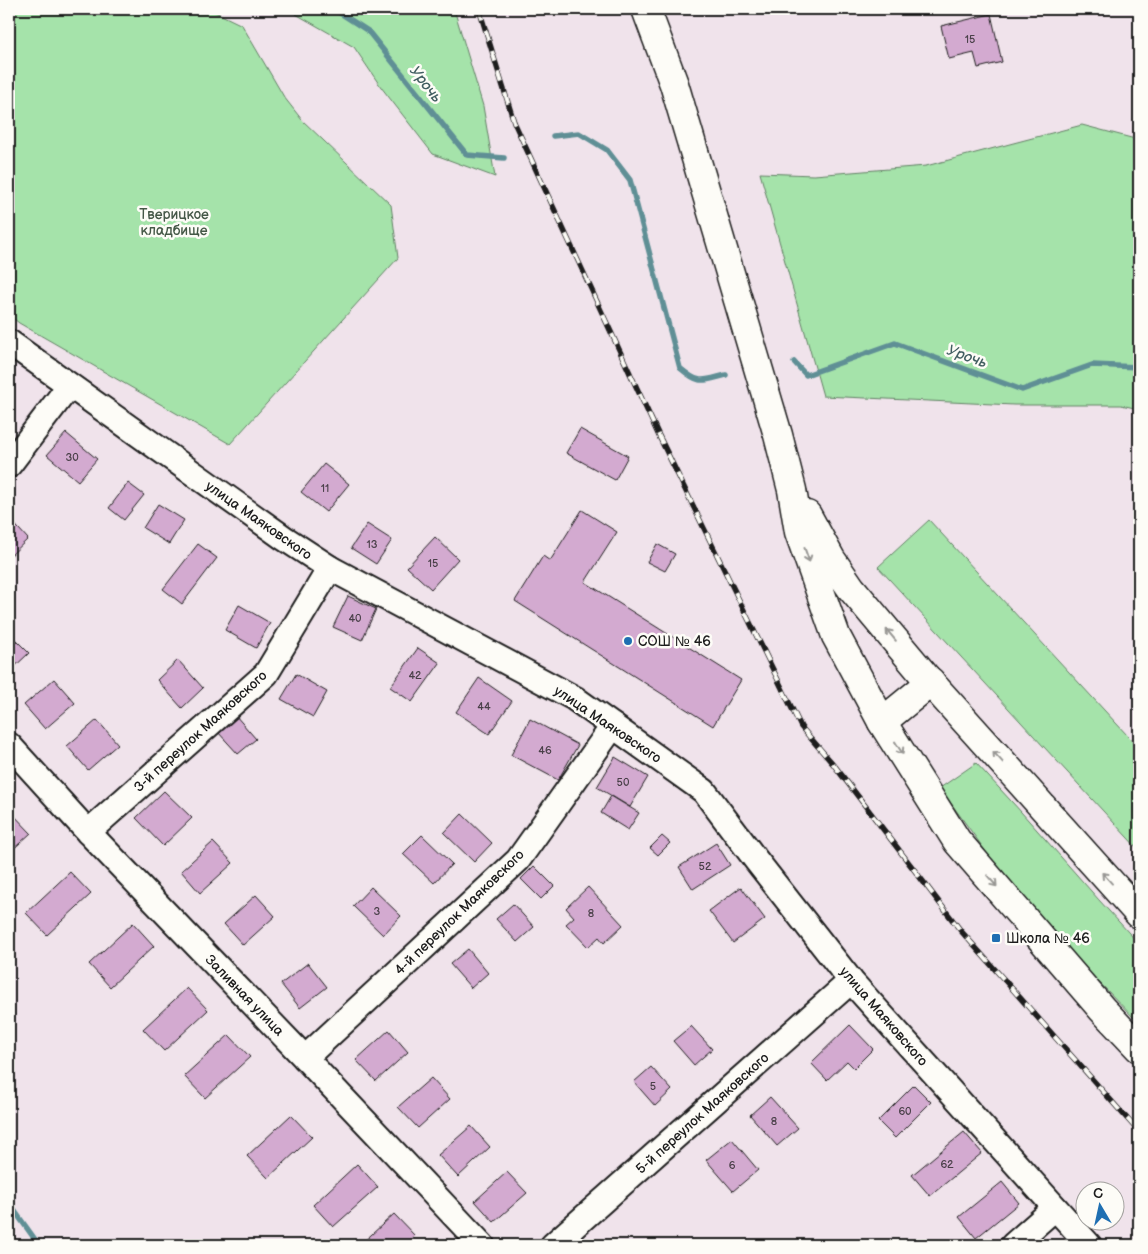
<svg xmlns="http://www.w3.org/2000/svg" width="1148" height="1254" font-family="'Balsamiq Sans',sans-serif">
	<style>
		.green { fill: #a5e3aa; stroke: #608063 }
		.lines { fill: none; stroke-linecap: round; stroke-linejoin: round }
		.stream { stroke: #5f8f95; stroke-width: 5.5 }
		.building { fill: #d3aad0; stroke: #1c1c1c }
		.minor-casing { stroke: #1c1c1c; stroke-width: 28 }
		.secondary-casing { stroke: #1c1c1c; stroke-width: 31 }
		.minor { stroke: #fdfcf7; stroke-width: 24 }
		.secondary { stroke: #fdfcf7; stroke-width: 28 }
		.rail-casing { stroke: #1c1c1c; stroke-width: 5.5 }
		.rail { stroke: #fdfcf7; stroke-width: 4; stroke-dasharray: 11; stroke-linecap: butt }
		.oneway { stroke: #989794 }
		.poi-dot { fill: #1f6fb2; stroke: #fdfcf7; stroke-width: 2 }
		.labels { text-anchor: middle; stroke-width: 5; stroke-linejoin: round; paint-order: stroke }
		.number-label { font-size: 11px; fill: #4a4049 }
		.park-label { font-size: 14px; fill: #455847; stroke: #fdfcf7 }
		.street-label { font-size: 14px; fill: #1c1c1c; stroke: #fdfcf7 }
		.poi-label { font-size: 14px; fill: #1c1c1c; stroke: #fdfcf7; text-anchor: start }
		.water-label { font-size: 15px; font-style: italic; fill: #435f62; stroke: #fdfcf7 }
	</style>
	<rect width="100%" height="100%" fill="#f0e3eb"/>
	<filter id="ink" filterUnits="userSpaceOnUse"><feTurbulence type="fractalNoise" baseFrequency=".02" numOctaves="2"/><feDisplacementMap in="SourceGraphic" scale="10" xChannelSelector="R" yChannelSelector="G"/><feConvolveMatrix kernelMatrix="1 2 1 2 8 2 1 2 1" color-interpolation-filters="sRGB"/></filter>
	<g filter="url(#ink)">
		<g class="green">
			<path d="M9 9H209L242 25 284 97 302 120 391 205 398 258 230 444 19 323 9 315Z"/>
			<path d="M287 9H454L483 106 495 177 433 154 381 87 354 47Z"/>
			<path d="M1082 125 1139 140V409L1121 405H1014L823 396 760 173 814 175 926 166Z"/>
			<path d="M929 520 1139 748V850L878 567Z"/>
			<path d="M976 763C1032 822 1084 885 1139 944V1023L1055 937 997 867 940 788Z"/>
		</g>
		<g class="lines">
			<g class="stream">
				<path d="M334 9 368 31 467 155 504 158"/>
				<path d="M553 136 579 133 607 150 630 180 680 368C700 385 702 381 726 375"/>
				<path d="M794 362 806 375 895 343 1022 390 1092 365 1139 367"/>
				<path d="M9 1203 39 1245"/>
			</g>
		</g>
		<g class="building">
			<path d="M991 14 1002 62 978 68 974 53 949 59 941 26Z"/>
			<path d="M580 429 628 456 615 480 566 453Z"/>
			<path d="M66 433 97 459 78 481 47 455Z"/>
			<path d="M324 464 349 484 326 512 301 492Z"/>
			<path d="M128 483 144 495 124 520 109 508Z"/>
			<path d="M158 504 184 520 169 544 143 528Z"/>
			<path d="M582 510 617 532 585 582 741 680 713 726 515 601 543 556 550 561Z"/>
			<path d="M9 518 28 539 9 557Z"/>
			<path d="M367 524 392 540 376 564 351 548Z"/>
			<path d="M435 537 458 559 431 589 407 567Z"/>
			<path d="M198 544 217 558 182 604 163 589Z"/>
			<path d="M657 544 675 554 665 571 647 562Z"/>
			<path d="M348 596 376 609 362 640 333 627Z"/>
			<path d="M239 605 270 623 256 648 225 630Z"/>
			<path d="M11 635 29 653 9 672V638Z"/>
			<path d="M418 648 440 663 412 702 390 687Z"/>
			<path d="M178 660 203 688 182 708 157 680Z"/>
			<path d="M296 674 327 692 313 717 281 699Z"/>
			<path d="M479 678 512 701 489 734 456 712Z"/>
			<path d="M54 679 75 703 45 729 24 705Z"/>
			<path d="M235 715 256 739 238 754 217 731Z"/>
			<path d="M530 719 578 745 558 780 511 755Z"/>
			<path d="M97 720 118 744 88 770 67 746Z"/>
			<path d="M615 757 648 777 630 807 597 787Z"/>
			<path d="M164 791 192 818 163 846 136 818Z"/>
			<path d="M611 796 639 813 628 830 601 813Z"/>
			<path d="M9 811H10L31 833 9 853Z"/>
			<path d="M462 814 492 843 474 862 444 833Z"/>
			<path d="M422 835 452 864 434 883 403 854Z"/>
			<path d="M662 836 670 843 658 855 650 848Z"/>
			<path d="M213 842 233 863 200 893 181 871Z"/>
			<path d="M716 843 730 865 693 889 679 867Z"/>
			<path d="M534 866 554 886 541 899 521 879Z"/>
			<path d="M70 872 91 894 47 935 26 913Z"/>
			<path d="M371 887 401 916 383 935 353 906Z"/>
			<path d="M588 887 623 925 604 943 599 937 588 947 566 924 574 917 566 908Z"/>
			<path d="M741 887 765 919 733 943 709 911Z"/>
			<path d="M256 895 275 916 243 945 224 924Z"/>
			<path d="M513 904 534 927 517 942 496 919Z"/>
			<path d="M133 923 154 946 110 987 89 964Z"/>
			<path d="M468 949 488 973 471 988 450 964Z"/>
			<path d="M308 963 327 987 300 1008 281 984Z"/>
			<path d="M187 988 208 1010 164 1051 143 1029Z"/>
			<path d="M850 1025 873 1049 854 1068 847 1061 827 1080 811 1063Z"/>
			<path d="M691 1026 712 1049 694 1065 673 1041Z"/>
			<path d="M389 1030 408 1052 376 1081 356 1060Z"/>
			<path d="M229 1035 250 1057 205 1098 184 1076Z"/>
			<path d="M651 1067 672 1090 655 1106 634 1082Z"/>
			<path d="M431 1078 450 1099 418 1128 398 1107Z"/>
			<path d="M914 1085 931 1102 895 1138 878 1121Z"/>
			<path d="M770 1097 798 1128 777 1146 750 1115Z"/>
			<path d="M291 1115 312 1137 268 1178 247 1156Z"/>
			<path d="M471 1126 490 1147 458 1177 438 1155Z"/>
			<path d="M964 1132 982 1153 930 1196 912 1175Z"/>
			<path d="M732 1139 758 1170 733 1191 706 1160Z"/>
			<path d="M357 1164 378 1187 333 1227 313 1205Z"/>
			<path d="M507 1172 527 1193 494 1222 475 1201Z"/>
			<path d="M1002 1182 1019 1203 976 1238 959 1217Z"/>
			<path d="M394 1214 415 1236 405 1245H360Z"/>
		</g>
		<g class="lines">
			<g class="minor-casing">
				<g id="minor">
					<path d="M9 342 284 538 330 568 574 698 704 791 756 860 851 981 1089 1245"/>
					<path d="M9 465 69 386"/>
					<path d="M9 745 88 832 305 1058 482 1245"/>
					<path d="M88 832 266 674 330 568"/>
					<path d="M305 1058 518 860 613 726"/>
					<path d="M553 1245 851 981"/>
					<path d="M1013 1245 1055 1208"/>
				</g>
			</g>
			<g class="secondary-casing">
				<g id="secondary">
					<path d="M646 9 674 84 778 435 792 490 799 532 836 636 882 722 957 841 1102 1009 1139 1048"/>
					<path d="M807 515 831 559 851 588 924 675 1139 914"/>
					<path d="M882 722 931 682"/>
				</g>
			</g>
			<use href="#minor" class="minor"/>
			<use href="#secondary" class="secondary"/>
			<g class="rail-casing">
				<path id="rail" d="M479 9 514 122 659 436 801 727 834 765 961 931 1139 1132"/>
			</g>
			<use href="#rail" class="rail"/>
		</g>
		<defs><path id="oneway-shaft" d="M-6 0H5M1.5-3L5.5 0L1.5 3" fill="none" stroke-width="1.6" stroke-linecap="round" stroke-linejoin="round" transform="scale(1.25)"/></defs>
		<g class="oneway">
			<use href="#oneway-shaft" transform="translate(807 555) rotate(70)"/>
			<use href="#oneway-shaft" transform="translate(891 635) rotate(-130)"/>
			<use href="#oneway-shaft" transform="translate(899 748) rotate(58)"/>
			<use href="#oneway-shaft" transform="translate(998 757) rotate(-132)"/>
			<use href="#oneway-shaft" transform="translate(1107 878) rotate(-132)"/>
			<use href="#oneway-shaft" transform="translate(992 881) rotate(49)"/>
		</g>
	</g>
	<g class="poi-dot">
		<circle cx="628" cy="641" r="5"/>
		<rect x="991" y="933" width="10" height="10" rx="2.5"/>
	</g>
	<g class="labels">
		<g class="number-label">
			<text x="970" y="43">15</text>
			<text x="72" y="461">30</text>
			<text x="325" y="492">11</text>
			<text x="372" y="548">13</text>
			<text x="433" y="567">15</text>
			<text x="355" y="622">40</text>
			<text x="415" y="679">42</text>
			<text x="484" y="710">44</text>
			<text x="545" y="754">46</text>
			<text x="623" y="786">50</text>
			<text x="705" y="870">52</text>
			<text x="377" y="915">3</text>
			<text x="591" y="917">8</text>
			<text x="653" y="1090">5</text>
			<text x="905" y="1115">60</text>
			<text x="774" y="1125">8</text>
			<text x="947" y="1168">62</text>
			<text x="732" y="1169">6</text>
		</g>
		<g class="park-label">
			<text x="174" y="219">Тверицкое<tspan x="174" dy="16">кладбище</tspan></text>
		</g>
		<g class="street-label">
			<text transform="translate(259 520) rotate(35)" y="5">улица Маяковского</text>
			<text transform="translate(608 724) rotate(34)" y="5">улица Маяковского</text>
			<text transform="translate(200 731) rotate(-42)" y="5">3-й переулок Маяковского</text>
			<text transform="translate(459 912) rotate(-44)" y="5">4-й переулок Маяковского</text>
			<text transform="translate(245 995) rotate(46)" y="5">Заливная улица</text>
			<text transform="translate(884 1016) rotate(49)" y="5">улица Маяковского</text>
			<text transform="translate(702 1113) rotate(-42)" y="5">5-й переулок Маяковского</text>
		</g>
		<g class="poi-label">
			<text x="638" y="646">СОШ № 46</text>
			<text x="1006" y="943">Школа № 46</text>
		</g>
		<g class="water-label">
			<text transform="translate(426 84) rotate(52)" y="5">Урочь</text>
			<text transform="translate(967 356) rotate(20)" y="5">Урочь</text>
		</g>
	</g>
	<rect width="1148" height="1254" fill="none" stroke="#fdfcf7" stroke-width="30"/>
	<rect x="15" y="15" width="1118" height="1224" fill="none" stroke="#1c1c1c" stroke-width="2" filter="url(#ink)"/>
	<g transform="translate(1100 1206) rotate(351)"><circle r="24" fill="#fdfcf7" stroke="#a3a29f"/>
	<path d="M0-4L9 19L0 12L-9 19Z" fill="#1f6fb2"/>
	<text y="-8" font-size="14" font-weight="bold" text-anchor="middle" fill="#1c1c1c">С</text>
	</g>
</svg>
